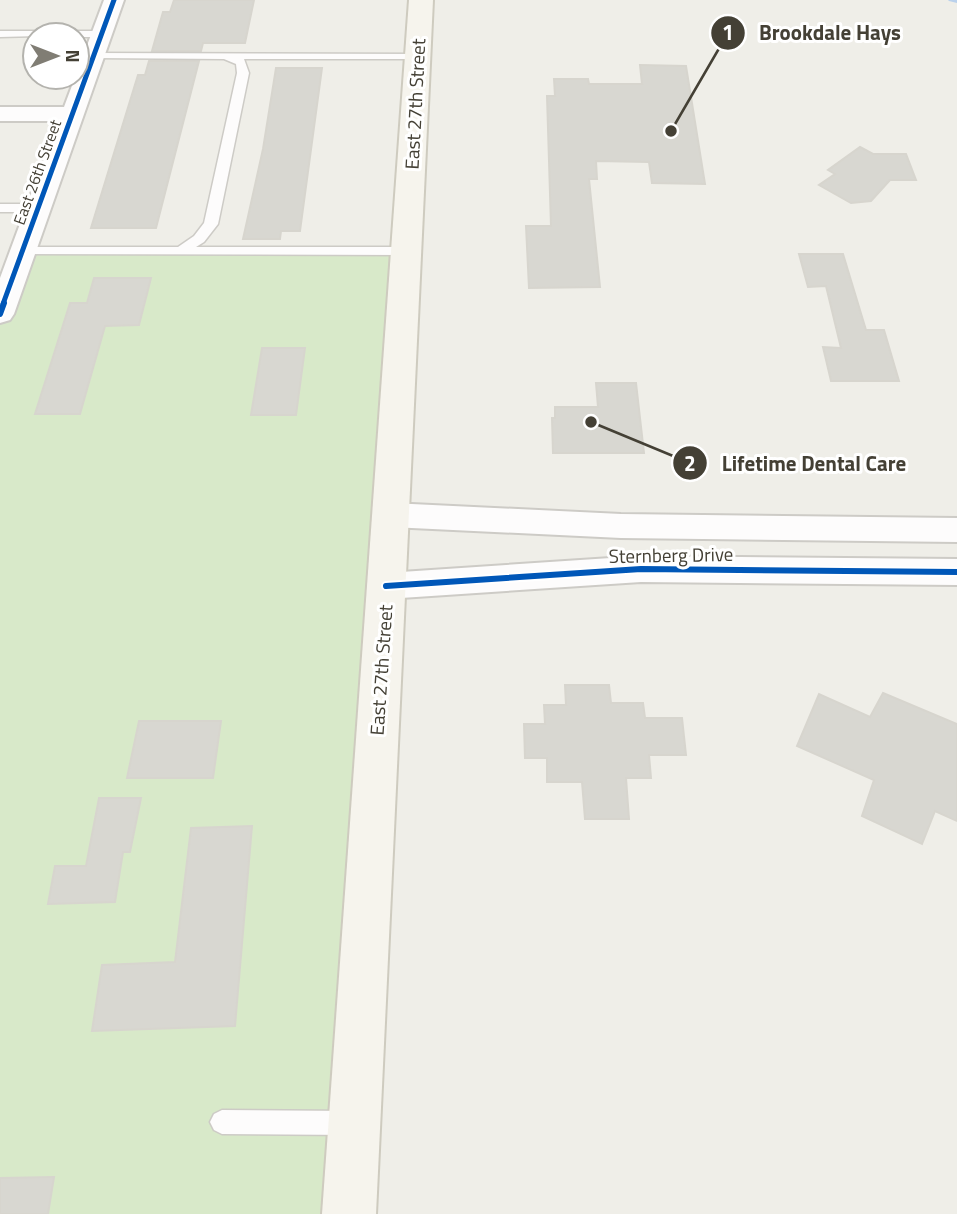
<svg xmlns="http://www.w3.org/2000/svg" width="957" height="1214" font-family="'Titillium Web',sans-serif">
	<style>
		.green { fill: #d8e9c9 }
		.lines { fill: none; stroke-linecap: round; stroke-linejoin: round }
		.stream { fill: #bad1ec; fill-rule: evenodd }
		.building { fill: #d8d7d1; stroke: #d7d5ce; stroke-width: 2 }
		.service-casing { stroke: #cdcbc6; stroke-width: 3 }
		.minor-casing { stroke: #cdcbc6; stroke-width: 4 }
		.secondary-casing { stroke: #cecbbf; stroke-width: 4 }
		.service { fill: #fdfcfc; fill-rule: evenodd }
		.minor { fill: #fdfcfc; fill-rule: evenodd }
		.secondary { fill: #f6f4ed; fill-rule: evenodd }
		.cycleway-far1-casing { stroke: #fff; stroke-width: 9 }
		.cycleway-casing { stroke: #fff; stroke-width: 10 }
		.cycleway-far1 { stroke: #0057b8; stroke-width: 5 }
		.cycleway { stroke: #0057b8; stroke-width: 6 }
		.labels { text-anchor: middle; stroke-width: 6; stroke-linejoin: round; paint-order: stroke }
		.far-street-label { font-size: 16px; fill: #444035; stroke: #fff }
		.street-label { font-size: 19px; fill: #444035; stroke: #fff }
		.leader { fill: none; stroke: #444035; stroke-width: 2.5 }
		.callout-dot { fill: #444035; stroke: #fff; stroke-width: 2.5 }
		.mark-label { font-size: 21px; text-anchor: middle; font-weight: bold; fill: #fff }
		.callout-label { font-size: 21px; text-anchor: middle; font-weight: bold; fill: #444035; stroke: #fff; stroke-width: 6; stroke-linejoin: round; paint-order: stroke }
	</style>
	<rect width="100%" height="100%" fill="#efeee8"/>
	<path class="green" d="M23 251H406L349 1214H0V314Z"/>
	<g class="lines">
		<path class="stream" d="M948 0H957V3L949 1Z"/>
	</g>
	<g class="building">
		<path d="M174 0H254L245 43H203L201 51H152L163 12H170Z"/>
		<path d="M149 61H199L156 228H91L138 75H145Z"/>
		<path d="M640 65 686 66 705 184 652 183 649 162 596 161 597 179H589L600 287 529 288 526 226H551L547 96H555L554 79H588L589 84H642Z"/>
		<path d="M276 68H322L300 231H281L280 239H243L263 149Z"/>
		<path d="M860 147 873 154H906L916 180H890L871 201 851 203 819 185 835 174 828 170Z"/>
		<path d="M799 254H843L866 330H884L899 381H831L823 347 841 348 826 286 808 287Z"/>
		<path d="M94 278H151L139 325 105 326 80 414H35L70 303H87Z"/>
		<path d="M262 348H305L296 415H251Z"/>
		<path d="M596 383H636L644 453H553L552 418H555V407H598Z"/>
		<path d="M565 685H609L611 703H643L645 718H682L686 755H649L651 778H626L629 819H585L582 782H547V758H525L524 724H545L544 705H566Z"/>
		<path d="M883 693 957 724V821L935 811 922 844 862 816 874 780 797 746 819 694 870 717Z"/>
		<path d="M139 721H221L213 778H127Z"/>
		<path d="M99 798H141L130 852H123L115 902 48 904 55 866H86Z"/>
		<path d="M252 826 235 1026 92 1031 102 965 175 962 191 828Z"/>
		<path d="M54 1177 48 1214H0V1178Z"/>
	</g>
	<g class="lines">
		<g class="service-casing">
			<g id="service">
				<path d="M0 31H102L108 34 102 37H77V35L0 37Z"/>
				<path d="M90 53 422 54 424 56 418 59H244L249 73 218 224 204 242 196 247H406L413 251 406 255 18 254V248L23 247H178L194 236 204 223 237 73 236 64 224 59 94 58 88 55Z"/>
				<path d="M0 204H38L45 208 38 212H0Z"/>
				<path d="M222 1110 351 1111 359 1115 363 1123 359 1131 351 1135 222 1134 214 1130 210 1122 214 1114Z"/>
			</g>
		</g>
		<g class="minor-casing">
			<g id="minor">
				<path d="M104 0H124L14 314 10 320 0 323V278L58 121H0V107H64Z"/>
				<path d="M391 503 621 514 957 518V542L621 538 391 527 380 524 375 515 380 506Z"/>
				<path d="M641 556 957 559V585L641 582 386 599 374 595 370 586 374 577 386 573Z"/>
			</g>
		</g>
		<g class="secondary-casing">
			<path id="secondary" d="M409 0H433L376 1214H322Z"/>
		</g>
		<use href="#service" class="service"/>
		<use href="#minor" class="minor"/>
		<use href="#secondary" class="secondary"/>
		<g class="cycleway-far1-casing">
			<path id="cycleway-far1" d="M3 304 114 0"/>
		</g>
		<g class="cycleway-casing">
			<g id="cycleway">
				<path d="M0 314 4 303"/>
				<path d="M386 586 641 569 957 572"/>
			</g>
		</g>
		<use href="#cycleway-far1" class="cycleway-far1"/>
		<use href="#cycleway" class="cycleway"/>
	</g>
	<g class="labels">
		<g class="far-street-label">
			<text transform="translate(37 172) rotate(-70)" y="6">East 26th Street</text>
		</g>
		<g class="street-label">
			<text transform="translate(415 104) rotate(-87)" y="7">East 27th Street</text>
			<text transform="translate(671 555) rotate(-1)" y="7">Sternberg Drive</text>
			<text transform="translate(381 670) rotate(-86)" y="7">East 27th Street</text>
		</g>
	</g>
	<path class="leader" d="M671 131L728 33M591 422L690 463"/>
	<g class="callout-dot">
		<circle cx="671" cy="131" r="7"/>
		<circle cx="591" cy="422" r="7"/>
		<circle cx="728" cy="33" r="18"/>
		<circle cx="690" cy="463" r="18"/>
	</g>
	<g class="mark-label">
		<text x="728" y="40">1</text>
		<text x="690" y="471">2</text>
	</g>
	<g class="callout-label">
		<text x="830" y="40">Brookdale Hays</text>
		<text x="814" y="471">Lifetime Dental Care</text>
	</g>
	<g transform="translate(56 56) rotate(90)"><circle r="33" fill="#ffffff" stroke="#b4b3ae" stroke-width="2"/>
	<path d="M0-5L12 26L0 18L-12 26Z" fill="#807d74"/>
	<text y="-10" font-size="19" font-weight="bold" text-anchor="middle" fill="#444035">N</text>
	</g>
</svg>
